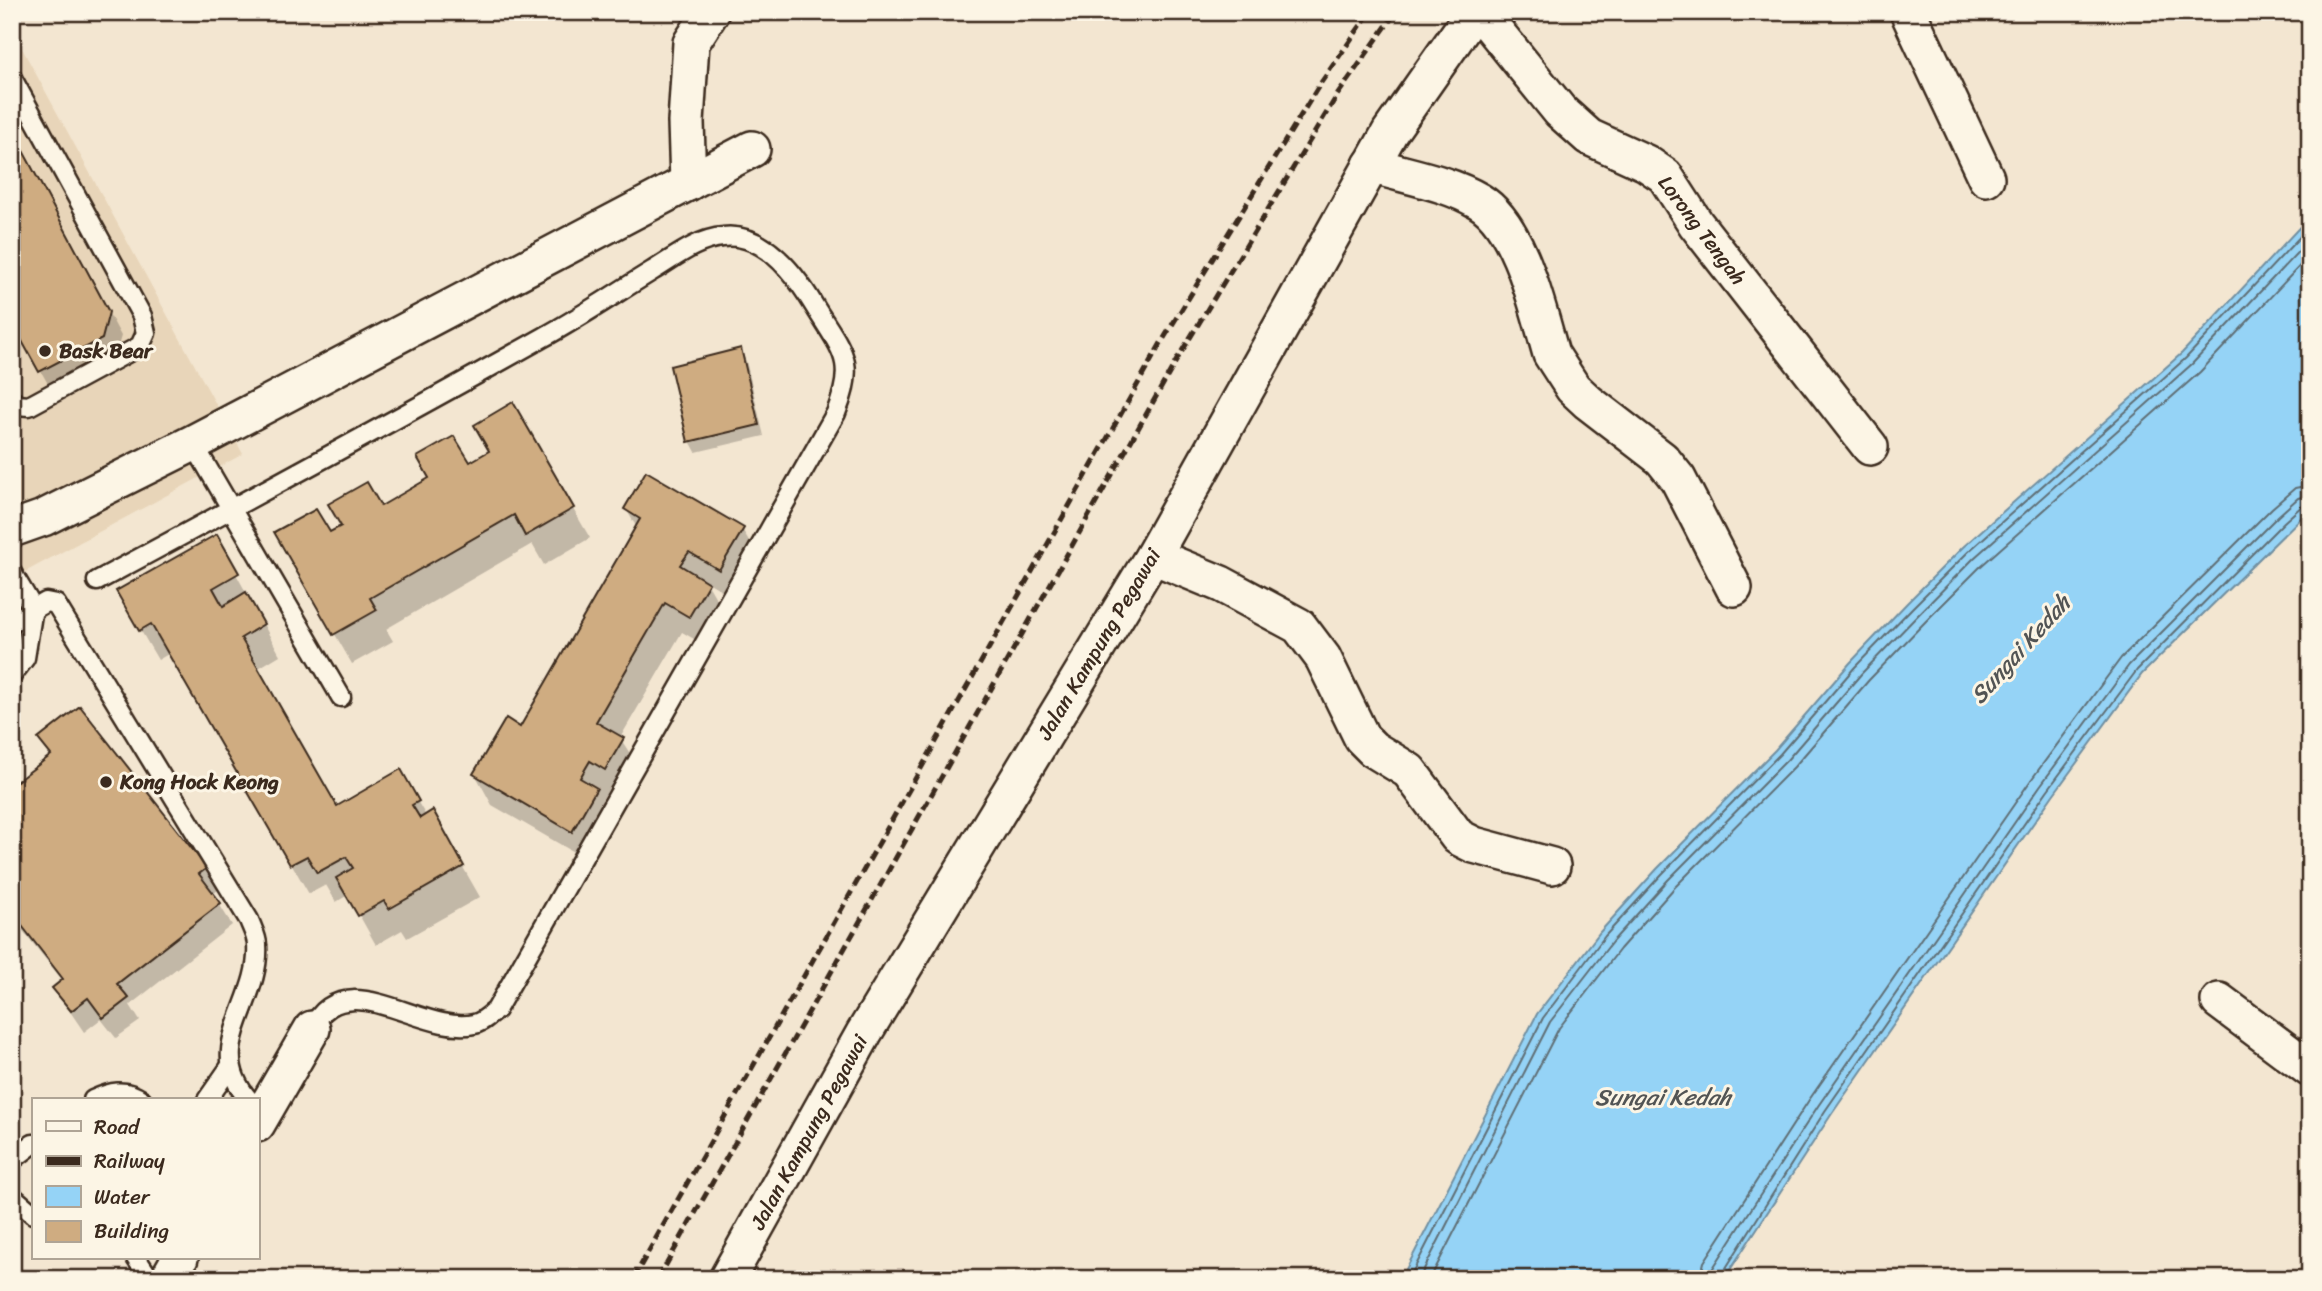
<svg xmlns="http://www.w3.org/2000/svg" width="2322" height="1291" font-family="Sriracha,sans-serif">
	<style>
		.built { fill: #e8d5b9 }
		.water { fill: #95d3f6; stroke: #718fa0; stroke-width: 2 }
		.shadow { fill: #0003 }
		.lines { fill: none; stroke-linecap: round; stroke-linejoin: round }
		.shore { stroke: #5f6e74; stroke-width: 2 }
		.building { fill: #cfac81; stroke: #3b2a1e; stroke-width: 2 }
		.service-casing { stroke: #3b2a1e; stroke-width: 23 }
		.minor-casing { stroke: #3b2a1e; stroke-width: 40 }
		.service { stroke: #fcf5e5; stroke-width: 18 }
		.minor { stroke: #fcf5e5; stroke-width: 35 }
		.rail { stroke: #3b2a1e; stroke-width: 5; stroke-dasharray: 10 5; stroke-linecap: butt }
		.poi-dot { fill: #3b2a1e; stroke: #fcf5e5; stroke-width: 2.5 }
		.labels { text-anchor: middle; stroke-width: 6; stroke-linejoin: round; paint-order: stroke }
		.street-label { font-size: 21px; fill: #3b2a1e; stroke: #fcf5e5 }
		.poi-label { font-size: 21px; font-weight: bold; fill: #3b2a1e; stroke: #fcf5e5; text-anchor: start }
		.water-label { font-size: 23px; font-style: italic; fill: #525454; stroke: #fcf5e5 }
	</style>
	<rect width="100%" height="100%" fill="#f3e6d1"/>
	<filter id="ink" filterUnits="userSpaceOnUse"><feTurbulence type="fractalNoise" baseFrequency=".0143" numOctaves="2"/><feDisplacementMap in="SourceGraphic" scale="14" xChannelSelector="R" yChannelSelector="G"/><feConvolveMatrix kernelMatrix="1 2 1 2 8 2 1 2 1" color-interpolation-filters="sRGB"/></filter>
	<g filter="url(#ink)">
		<path class="built" d="M12 30 243 454 12 579Z"/>
		<path class="water" d="M2310 216V509L2142 674 2053 795 1831 1115 1724 1279H1401L1537 1014 1600 932 1657 869 1775 750 1850 663 1907 603 1963 547 2182 353Z"/>
		<g class="shadow">
			<path d="M12 132 121 336 114 360 53 393 12 319Z"/>
			<path d="M740 350 746 361 764 436 696 452 690 441Z"/>
			<path d="M512 405 590 538 544 565 532 544 386 629 393 641 352 664 277 533 329 534 469 464 491 452Z"/>
			<path d="M626 509 742 529 760 559 737 599 706 581 725 614 706 646 682 632 620 738 640 769 622 799 608 790 602 800 613 819 589 861 492 805 475 774 520 729 637 528Z"/>
			<path d="M216 537 280 655 257 669 336 808 400 772 426 816 432 813 480 897 407 938 402 930 376 945 348 895 336 902 326 885 309 894 170 653 158 660 118 592Z"/>
			<path d="M41 739 206 869 218 890 213 894 232 925 130 1005 140 1021 116 1038 101 1019 84 1032 54 988 63 981 12 917V788L51 757Z"/>
		</g>
		<g class="lines">
			<g class="shore">
				<path d="M1409 1279 1543 1018 1605 936 1662 874 1780 754 1855 667 1912 608 1968 552 2186 358 2310 226"/>
				<path d="M1419 1279 1550 1022 1612 942 1668 880 1787 760 1862 673 1919 614 1974 558 2192 364 2310 239"/>
				<path d="M1430 1279 1559 1028 1620 949 1675 887 1794 767 1869 680 1926 621 1981 566 2200 372 2310 255"/>
				<path d="M1700 1279 1704 1262 1809 1100 2031 780 2121 658 2272 508 2295 488 2310 485"/>
				<path d="M1710 1279 1713 1268 1818 1106 2040 786 2129 665 2278 516 2298 498 2310 495"/>
				<path d="M1719 1279 1825 1111 2047 791 2137 670 2284 522 2303 505 2310 504"/>
			</g>
		</g>
		<g class="building">
			<path d="M12 130 109 312 102 339 39 372 12 323Z"/>
			<path d="M741 348 759 425 688 442 670 366Z"/>
			<path d="M513 402 574 508 525 536 514 515 370 598 377 610 333 635 274 532 316 509 330 532 341 526 328 504 367 482 381 506 429 478 417 457 454 436 470 462 489 451 474 425Z"/>
			<path d="M646 471 744 528 719 570 689 552 680 565 709 583 689 617 665 603 596 722 624 738 605 770 590 761 580 778 597 788 572 832 473 774 506 718 520 727 640 519 624 509Z"/>
			<path d="M217 534 239 573 213 588 223 606 246 592 264 624 241 638 337 806 401 769 419 801 412 805 420 818 433 810 464 866 389 909 384 901 358 916 336 878 353 868 346 857 317 873 307 856 290 865 151 624 139 631 116 591Z"/>
			<path d="M80 706 207 868 199 874 221 903 117 984 129 998 103 1018 88 998 71 1011 52 988 63 979 12 913V785L51 755 38 739Z"/>
		</g>
		<g class="lines">
			<g class="service-casing">
				<g id="service">
					<path d="M12 78 142 316 146 333 140 346 29 406 17 405 12 400"/>
					<path d="M193 443 341 697"/>
					<path d="M12 573 33 608 25 658 12 675"/>
					<path d="M97 581C246 501 396 420 544 337 581 317 616 293 652 271 674 258 697 239 723 237 764 232 796 275 815 307 842 351 857 361 836 413L496 1010C490 1015 481 1023 474 1024 423 1036 343 961 312 1029"/>
					<path d="M12 622 46 602 56 604 249 920C252 928 257 937 257 945 261 1003 202 1047 249 1100"/>
					<path d="M93 1100C110 1092 125 1088 142 1100"/>
					<path d="M207 1100 230 1067"/>
					<path d="M12 1160 33 1144"/>
					<path d="M12 1196 33 1214"/>
					<path d="M136 1258 150 1279"/>
				</g>
			</g>
			<g class="minor-casing">
				<g id="minor">
					<path d="M1480 12 1560 111 1589 137 1646 163 1665 176 1696 224 1870 447"/>
					<path d="M1908 12 1986 178"/>
					<path d="M1371 165C1406 176 1447 182 1479 201 1520 225 1538 310 1551 354L1573 388 1588 402 1662 459 1678 479 1734 588"/>
					<path d="M688 183 686 122 691 43 711 12"/>
					<path d="M12 529 43 518 193 443 752 149"/>
					<path d="M1153 556 1221 584 1299 626 1323 658 1362 738 1373 749 1409 771 1458 837 1474 845 1552 866"/>
					<path d="M2219 1001 2310 1069"/>
					<path d="M257 1124 312 1029"/>
					<path d="M168 1279 180 1258"/>
					<path d="M727 1279 864 1033 1153 556 1390 132 1474 12"/>
				</g>
			</g>
			<use href="#service" class="service"/>
			<use href="#minor" class="minor"/>
			<g class="rail">
				<path d="M633 1279 1161 343 1320 84 1370 12"/>
				<path d="M658 1279 1179 356 1338 94 1396 12"/>
			</g>
		</g>
	</g>
	<g class="poi-dot">
		<circle cx="45" cy="351" r="7"/>
		<circle cx="106" cy="782" r="7"/>
	</g>
	<g class="labels">
		<g class="street-label">
			<text transform="translate(1702 230) rotate(53)" y="7">Lorong Tengah</text>
			<text transform="translate(1099 644) rotate(-59)" y="7">Jalan Kampung Pegawai</text>
			<text transform="translate(809 1132) rotate(-61)" y="7">Jalan Kampung Pegawai</text>
		</g>
		<g class="poi-label">
			<text x="59" y="358">Bask Bear</text>
			<text x="120" y="789">Kong Hock Keong</text>
		</g>
		<g class="water-label">
			<text transform="translate(2020 649) rotate(-48)" y="8">Sungai Kedah</text>
			<text x="1663" y="1105">Sungai Kedah</text>
		</g>
	</g>
	<rect width="2322" height="1291" fill="none" stroke="#fcf5e5" stroke-width="42"/>
	<rect x="21" y="21" width="2280" height="1249" fill="none" stroke="#3b2a1e" stroke-width="2.5" filter="url(#ink)"/>
	<rect x="32" y="1098" width="228" height="161" fill="#fcf5e5" stroke="#afa495" stroke-width="2"/>
	<rect x="46" y="1121" width="35" height="10" fill="#fcf5e5" stroke="#afa495" stroke-width="2"/>
	<text x="94" y="1134" font-size="21" fill="#3b2a1e">Road</text>
	<rect x="46" y="1156" width="35" height="10" fill="#3b2a1e" stroke="#afa495" stroke-width="2"/>
	<text x="94" y="1168" font-size="21" fill="#3b2a1e">Railway</text>
	<rect x="46" y="1186" width="35" height="21" fill="#95d3f6" stroke="#afa495" stroke-width="2"/>
	<text x="94" y="1204" font-size="21" fill="#3b2a1e">Water</text>
	<rect x="46" y="1221" width="35" height="21" fill="#cfac81" stroke="#afa495" stroke-width="2"/>
	<text x="94" y="1238" font-size="21" fill="#3b2a1e">Building</text>
</svg>
